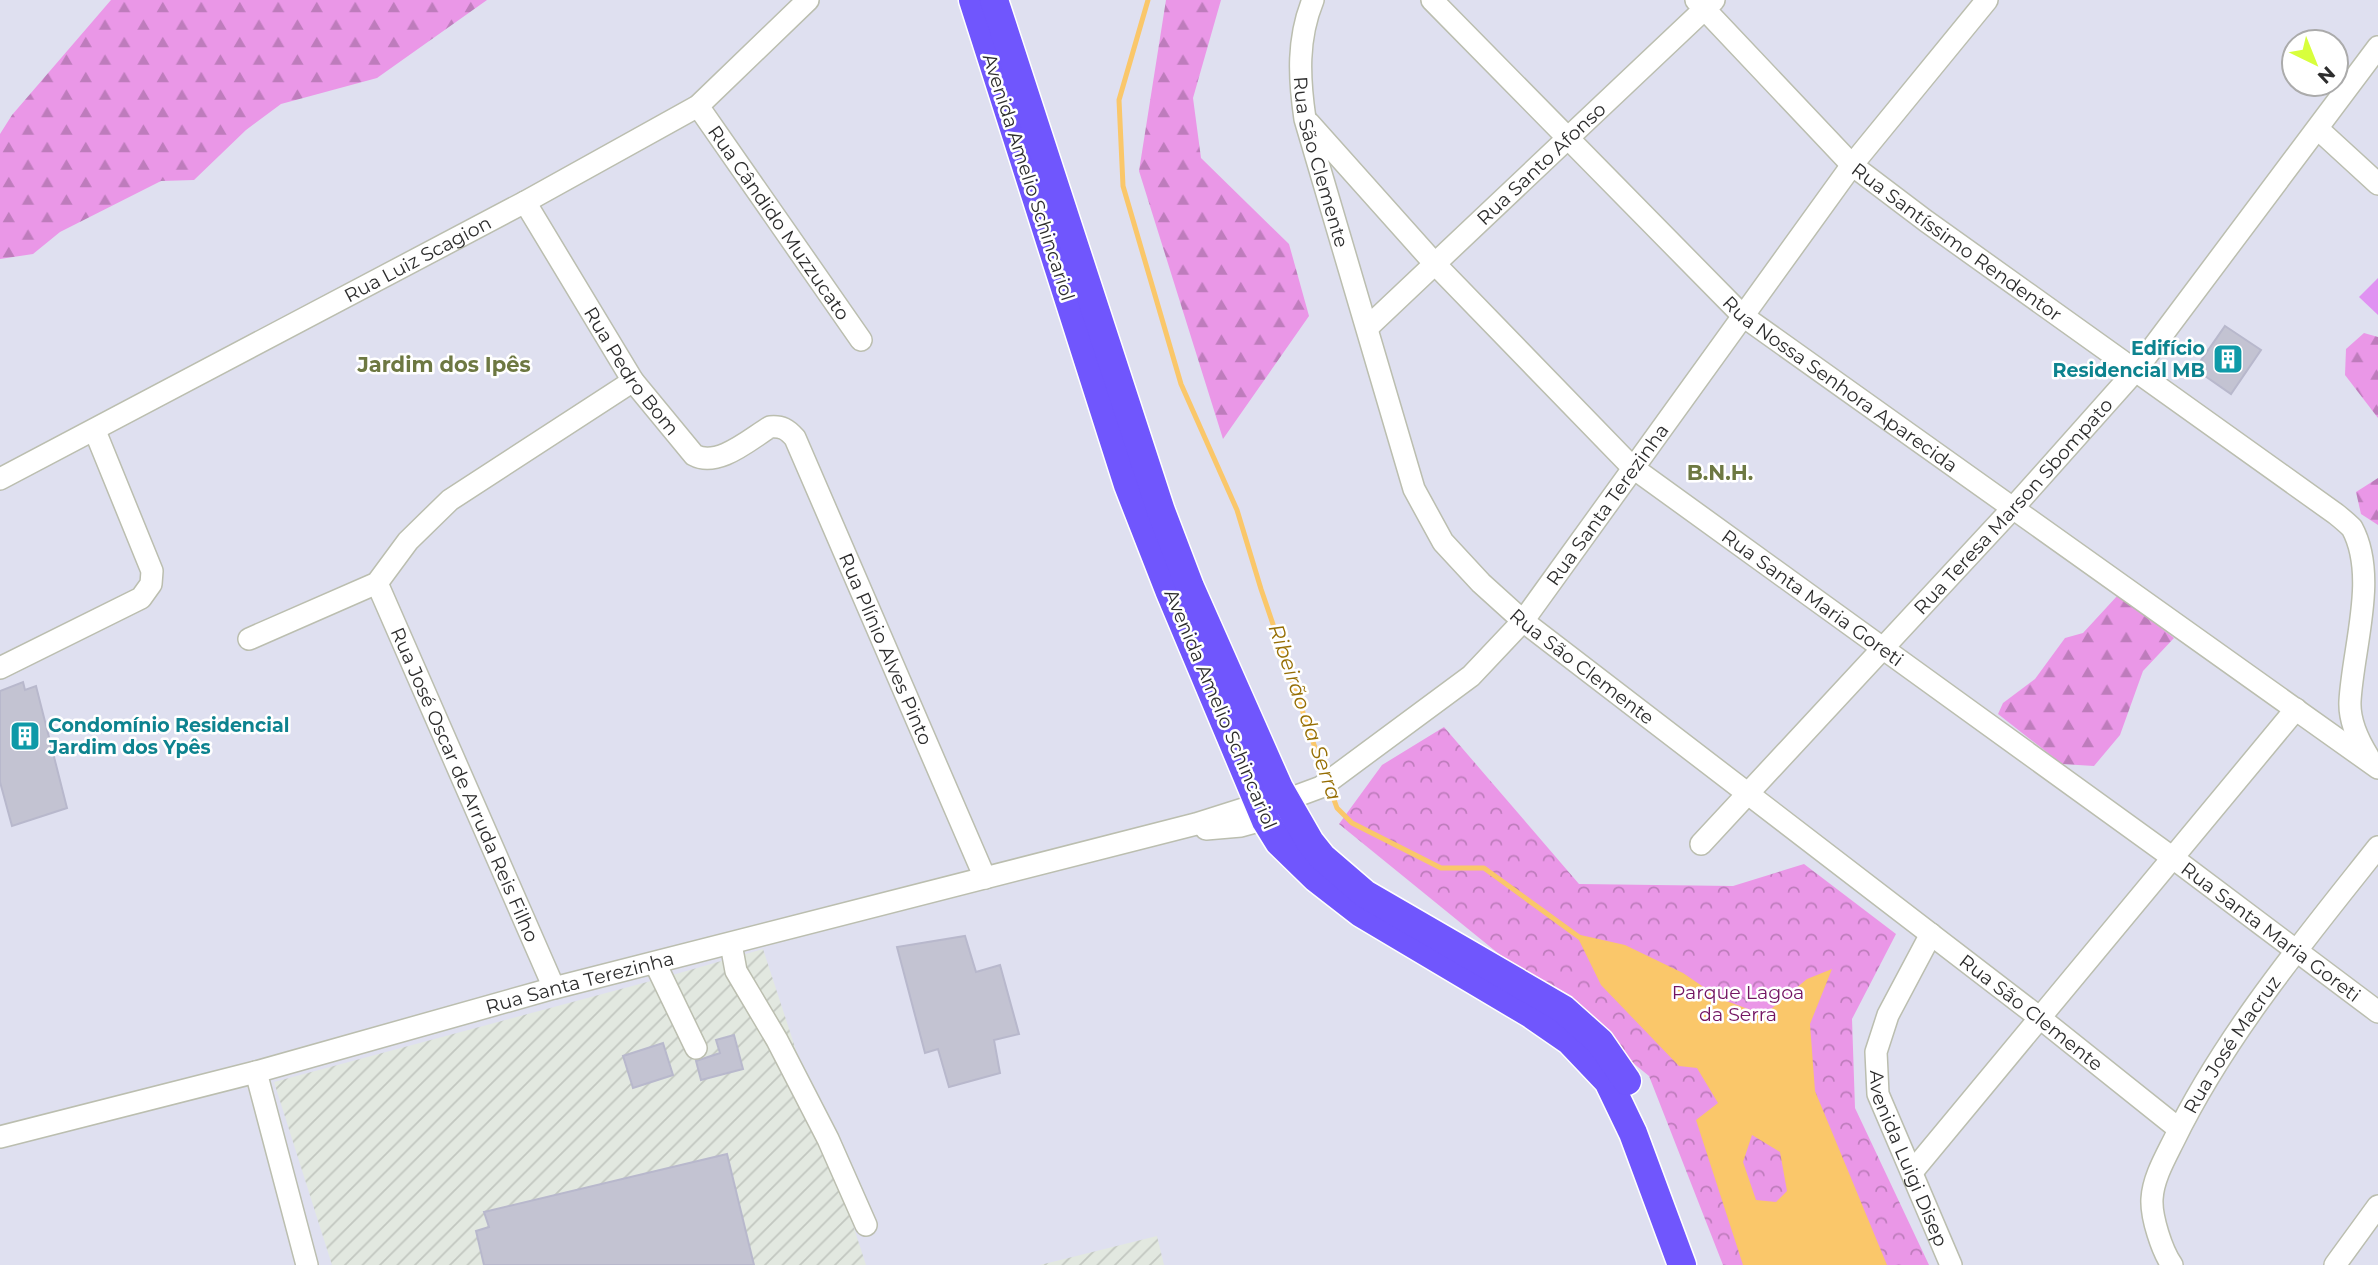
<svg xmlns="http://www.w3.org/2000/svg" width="2378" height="1265" font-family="Montserrat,sans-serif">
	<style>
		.industrial { fill: url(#industrial-furrows) }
		.forest { fill: url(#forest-firs) }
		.park { fill: url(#park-crowns) }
		.pitch { fill: #e092f2 }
		.water { fill: #fac76a; fill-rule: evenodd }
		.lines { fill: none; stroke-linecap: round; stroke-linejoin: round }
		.stream { stroke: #fac76a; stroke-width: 5 }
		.building { fill: #c3c3d2; stroke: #b8b8cc; stroke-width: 2 }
		.minor-casing { stroke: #bbbeaf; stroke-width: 24 }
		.major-casing { stroke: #fff; stroke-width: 31 }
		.minor { stroke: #fff; stroke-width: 21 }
		.major { stroke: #7056fd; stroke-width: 28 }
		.labels { text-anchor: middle; stroke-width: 5; stroke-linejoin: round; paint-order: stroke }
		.street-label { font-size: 19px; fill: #2d2d2d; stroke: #fff }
		.culture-label { font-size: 19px; font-weight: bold; fill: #0d838f; stroke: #fff; text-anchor: end }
		.park-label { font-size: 19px; fill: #731462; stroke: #fff }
		.neighbourhood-label { font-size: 21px; font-weight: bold; fill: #6d7842; stroke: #fff }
		.water-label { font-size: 21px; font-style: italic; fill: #966e03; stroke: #fff }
	</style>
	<defs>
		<pattern id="industrial-furrows" width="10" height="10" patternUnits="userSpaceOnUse" patternTransform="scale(1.75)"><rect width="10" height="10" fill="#e2e8e0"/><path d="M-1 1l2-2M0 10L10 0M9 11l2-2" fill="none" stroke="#c2c7c0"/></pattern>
		<pattern id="forest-firs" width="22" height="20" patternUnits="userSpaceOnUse" patternTransform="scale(1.75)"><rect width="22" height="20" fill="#ea97e7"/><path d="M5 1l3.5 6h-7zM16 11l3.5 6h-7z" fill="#be7cbc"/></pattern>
		<pattern id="park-crowns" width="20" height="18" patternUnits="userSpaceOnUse" patternTransform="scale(1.75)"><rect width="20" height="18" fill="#ea97e7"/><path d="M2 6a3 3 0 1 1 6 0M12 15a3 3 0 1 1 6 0" fill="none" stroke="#be7cbc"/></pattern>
	</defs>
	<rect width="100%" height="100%" fill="#dfe0f0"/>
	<g class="industrial">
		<path d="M763 949 866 1265H332L274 1082 662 978Z"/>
		<path d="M1157 1236 1164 1265H1040Z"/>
	</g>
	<g class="forest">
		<path d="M111 0H487L377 78 281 104 246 130 194 180 161 181 60 232 33 254 0 259V134L12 115Z"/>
		<path d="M1166 0H1221L1193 98 1201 158 1289 244 1309 316 1223 439 1139 171Z"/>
		<path d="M2364 333 2378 337V418L2345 375 2346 349Z"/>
		<path d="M2378 478V525L2361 514 2356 492Z"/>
		<path d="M2118 595 2174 638 2143 671 2120 735 2094 766 2062 764 1998 714 2003 703 2035 679 2065 638 2083 633Z"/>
	</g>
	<path class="park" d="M1444 727 1579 884 1733 886 1804 864 1896 934 1852 1019 1855 1108 1929 1265H1723L1649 1076 1339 824 1382 765Z"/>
	<path class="pitch" d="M2378 278V315L2359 297Z"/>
	<path class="water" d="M1576 934 1625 945 1683 973 1721 999 1764 1015 1807 979 1832 969 1810 1024 1815 1091 1887 1265H1743L1696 1120 1718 1103 1697 1068 1679 1066 1601 985ZM1752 1135 1780 1152 1787 1191 1776 1202 1756 1200 1743 1162Z"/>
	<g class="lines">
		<g class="stream">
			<path d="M1148 0 1119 100 1123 186 1181 384 1237 510 1261 589 1325 777"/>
			<path d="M1329 786 1337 808 1352 823 1441 868H1484L1579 937"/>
		</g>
	</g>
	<g class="building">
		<path d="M2225 326 2261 350 2231 394 2195 369Z"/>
		<path d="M23 682 25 690 36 686 67 808 12 826 0 782V691Z"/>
		<path d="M965 936 976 972 1000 965 1019 1034 994 1040 1000 1073 949 1087 938 1049 925 1053 897 947Z"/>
		<path d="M734 1035 743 1069 701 1080 696 1061 720 1053 716 1040Z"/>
		<path d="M663 1043 673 1075 633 1088 623 1056Z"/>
		<path d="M727 1154 754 1265H484L476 1231 489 1227 484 1212Z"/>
	</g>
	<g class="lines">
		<g class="minor-casing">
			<g id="minor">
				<path id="s1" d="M1313 0C1297 39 1299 78 1305 119L1414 489 1443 542 1481 583 1523 621 2040 1018 2179 1129"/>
				<path id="s2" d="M1432 0 1743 316 2378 768"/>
				<path id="s3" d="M1696 0 1852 165 1926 221 2336 514C2341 518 2347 523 2352 528 2378 576 2353 647 2350 701 2349 720 2358 740 2368 756"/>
				<path id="s4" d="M698 106 861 340"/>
				<path id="s5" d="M1309 123 1435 264 1632 467 2173 858 2378 1012"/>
				<path d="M2318 129 2378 184"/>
				<path id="s6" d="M525 202 633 381 694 455C718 468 750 439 770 427 782 426 787 429 795 438L985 878"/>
				<path id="s7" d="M1368 327 1714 0"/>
				<path id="s8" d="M0 479 525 202 698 106 808 0"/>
				<path id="s9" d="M377 583 554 988"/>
				<path d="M249 639 377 583 408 541 450 500 633 381"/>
				<path d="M0 668 141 598 151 584 152 571 95 431"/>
				<path d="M1206 829 1241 826 1277 816"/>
				<path id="s10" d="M1701 844 2013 508 2136 370 2378 47"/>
				<path id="s11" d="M1931 934 1888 1015 1876 1052 1878 1094 1951 1265"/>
				<path d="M731 944 736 971 777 1040 828 1139 866 1225"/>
				<path d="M655 963 696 1048"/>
				<path d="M256 1072 307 1265"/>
				<path id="s12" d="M0 1137 256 1072 554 988 1196 824 1259 804 1294 797 1321 787 1471 676 1523 621 1852 165 1987 0"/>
				<path d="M1912 1172 2296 709"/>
				<path id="s13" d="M2172 1265C2162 1251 2151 1217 2152 1199 2153 1179 2165 1158 2174 1140 2225 1035 2306 938 2378 847"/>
				<path d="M2335 1265 2378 1206"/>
			</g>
		</g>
		<g class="major-casing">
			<g id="major">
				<path d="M973 0 1128 485 1169 590 1266 821 1279 842 1316 878 1361 913 1531 1014 1570 1041 1608 1081 1633 1133 1682 1265"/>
				<path d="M994 0 1161 511 1190 587 1279 788 1310 842 1322 857 1365 894 1563 1009 1600 1042 1627 1081"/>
			</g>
		</g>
		<use href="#minor" class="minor"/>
		<use href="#major" class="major"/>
	</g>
	<defs>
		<g id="building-square" transform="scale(1.575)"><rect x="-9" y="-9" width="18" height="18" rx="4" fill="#0f9aa8" stroke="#fff"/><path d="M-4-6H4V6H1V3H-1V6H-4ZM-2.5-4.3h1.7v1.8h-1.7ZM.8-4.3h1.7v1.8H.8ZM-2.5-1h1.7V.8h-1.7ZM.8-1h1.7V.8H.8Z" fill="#fff"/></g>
	</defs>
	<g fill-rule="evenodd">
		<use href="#building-square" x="2228" y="359"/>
		<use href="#building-square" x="25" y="736"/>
	</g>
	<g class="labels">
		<g class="street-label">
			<text dy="7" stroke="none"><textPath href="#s1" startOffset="166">Rua São Clemente</textPath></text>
			<text dy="7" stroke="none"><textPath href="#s7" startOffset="238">Rua Santo Afonso</textPath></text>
			<text transform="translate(1029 177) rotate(72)" y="7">Avenida Amelio Schincariol</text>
			<text dy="7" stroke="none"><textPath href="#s4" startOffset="142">Rua Cândido Muzzucato</textPath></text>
			<text dy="7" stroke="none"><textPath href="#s3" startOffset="357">Rua Santíssimo Rendentor</textPath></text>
			<text dy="7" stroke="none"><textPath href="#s8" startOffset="472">Rua Luiz Scagion</textPath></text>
			<text dy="7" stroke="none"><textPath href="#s6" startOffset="200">Rua Pedro Bom</textPath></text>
			<text dy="7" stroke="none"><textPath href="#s2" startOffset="562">Rua Nossa Senhora Aparecida</textPath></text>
			<text dy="7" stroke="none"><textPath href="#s12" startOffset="1773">Rua Santa Terezinha</textPath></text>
			<text dy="7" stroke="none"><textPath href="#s10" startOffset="460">Rua Teresa Marson Sbompato</textPath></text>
			<text dy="7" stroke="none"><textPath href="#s5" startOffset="695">Rua Santa Maria Goreti</textPath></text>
			<text dy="7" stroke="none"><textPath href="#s6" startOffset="648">Rua Plínio Alves Pinto</textPath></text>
			<text dy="7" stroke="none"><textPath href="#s1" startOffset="754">Rua São Clemente</textPath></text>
			<text transform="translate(1221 709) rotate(67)" y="7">Avenida Amelio Schincariol</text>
			<text dy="7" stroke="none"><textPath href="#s9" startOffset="220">Rua José Oscar de Arruda Reis Filho</textPath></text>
			<text dy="7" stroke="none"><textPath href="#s5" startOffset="1262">Rua Santa Maria Goreti</textPath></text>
			<text dy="7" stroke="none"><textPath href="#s12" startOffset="600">Rua Santa Terezinha</textPath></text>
			<text dy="7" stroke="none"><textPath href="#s1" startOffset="1321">Rua São Clemente</textPath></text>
			<text dy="7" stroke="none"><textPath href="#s13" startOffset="245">Rua José Macruz</textPath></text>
			<text dy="7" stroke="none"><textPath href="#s11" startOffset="243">Avenida Luigi Disep</textPath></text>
		</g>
		<g class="culture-label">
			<text x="2205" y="355">Edifício<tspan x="2205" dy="22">Residencial MB</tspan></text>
			<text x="48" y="732" text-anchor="start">Condomínio Residencial<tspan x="48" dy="22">Jardim dos Ypês</tspan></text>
		</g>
		<g class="park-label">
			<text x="1738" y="999">Parque Lagoa<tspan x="1738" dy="22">da Serra</tspan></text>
		</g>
		<g class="neighbourhood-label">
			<text x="444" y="372">Jardim dos Ipês</text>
			<text x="1720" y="480">B.N.H.</text>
		</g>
		<g class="water-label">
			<text transform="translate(1305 712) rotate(71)" y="7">Ribeirão da Serra</text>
		</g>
	</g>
	<g transform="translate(2315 63) rotate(137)"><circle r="33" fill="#ffffff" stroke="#ababab" stroke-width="2"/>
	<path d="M0-5L12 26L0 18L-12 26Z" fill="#d8ff3c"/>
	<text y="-10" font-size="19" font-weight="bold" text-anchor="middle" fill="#2d2d2d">N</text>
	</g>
</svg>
